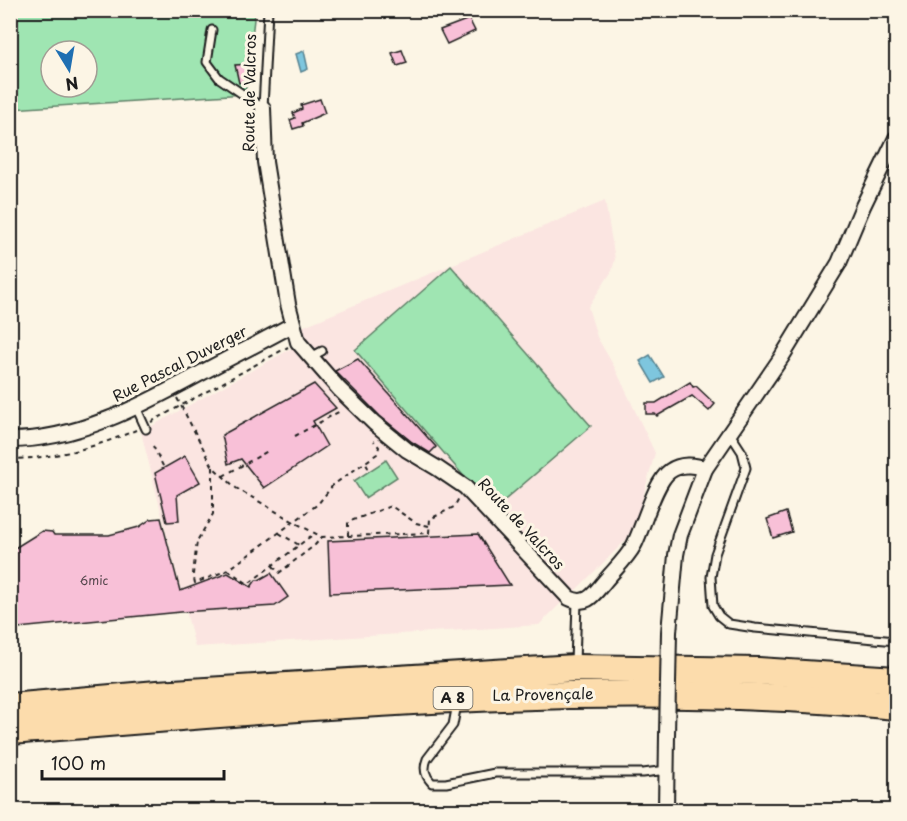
<svg xmlns="http://www.w3.org/2000/svg" width="907" height="821" font-family="'Playpen Sans',sans-serif">
	<style>
		.built { fill: #fbe5e1 }
		.green { fill: #9fe5b2; stroke: #5e8067; stroke-width: 1.5; fill-rule: evenodd }
		.water { fill: #7ec6de; stroke: #578290; stroke-width: 1.5 }
		.building { fill: #f8c0d7; stroke: #1c1c1c; stroke-width: 1.5 }
		.lines { fill: none; stroke-linecap: round; stroke-linejoin: round }
		.lane-casing { stroke: #1c1c1c; stroke-width: 11 }
		.street-casing { stroke: #1c1c1c; stroke-width: 18 }
		.highway-casing { stroke: #1c1c1c; stroke-width: 30 }
		.path { stroke: #1c1c1c; stroke-width: 2; stroke-dasharray: 4.5 4.5; stroke-linecap: butt }
		.lane { stroke: #fcf5e5; stroke-width: 7 }
		.street { stroke: #fcf5e5; stroke-width: 14 }
		.highway { stroke: #fcdcac; stroke-width: 26 }
		.street-bridge-casing { stroke: #1c1c1c; stroke-width: 18; stroke-linecap: butt }
		.street-bridge { stroke: #fcf5e5; stroke-width: 14 }
		.labels { text-anchor: middle; stroke-width: 6; stroke-linejoin: round; paint-order: stroke }
		.number-label { font-size: 12px; fill: #53454b }
		.shield { fill: #fcf5e5; stroke: #5f5d58; stroke-width: 1.5 }
		.shield-label { font-size: 14px; font-weight: bold; fill: #1c1c1c }
		.street-label { font-size: 15px; fill: #1c1c1c; stroke: #fcf5e5 }
	</style>
	<rect width="100%" height="100%" fill="#fcf5e5"/>
	<filter id="ink" filterUnits="userSpaceOnUse"><feTurbulence type="fractalNoise" baseFrequency=".0167" numOctaves="2"/><feDisplacementMap in="SourceGraphic" scale="12" xChannelSelector="R" yChannelSelector="G"/><feConvolveMatrix kernelMatrix="1 2 1 2 8 2 1 2 1" color-interpolation-filters="sRGB"/></filter>
	<g filter="url(#ink)">
		<g class="built">
			<path d="M605 201 615 259 612 271 588 307 597 337 615 368 655 453 633 533 570 596 497 514 397 439 317 360 325 356 320 347 311 351 297 329Z"/>
			<path d="M296 346 372 432 461 496 564 600 539 625 195 647 141 432Z"/>
		</g>
		<g class="green">
			<path d="M11 11H255L245 94 11 109ZM51 51H87V87H51Z"/>
			<path d="M451 266 591 426 493 510 355 350Z"/>
			<path d="M386 460 397 477 365 498 354 481Z"/>
		</g>
		<g class="water">
			<path d="M304 51 308 69 301 72 296 54Z"/>
			<path d="M650 355 664 377 653 383 640 361Z"/>
		</g>
		<g class="building">
			<path d="M469 19 475 31 447 44 440 30Z"/>
			<path d="M402 50 407 63 397 66 392 53Z"/>
			<path d="M252 64 254 81 239 83 235 65Z"/>
			<path d="M320 99 325 113 302 123 303 126 293 129 290 120 295 118 293 113 302 109 301 105Z"/>
			<path d="M358 359 436 447 430 453 412 442 380 416 335 371Z"/>
			<path d="M690 382 693 387 696 386 715 404 709 411 692 396 657 416 655 414H646V403H656Z"/>
			<path d="M314 384 336 408 313 421 327 446 264 488 241 459 228 464 222 435Z"/>
			<path d="M185 456 200 482 177 495 179 521 167 522 155 473Z"/>
			<path d="M786 512 792 532 773 538 767 519Z"/>
			<path d="M161 518 180 591 228 573 251 587 256 580H259L271 573 288 597 275 606 181 612 18 628 10 616V551L42 531 52 532 54 535H109L139 527 151 519Z"/>
			<path d="M478 534 510 585 330 593 328 541Z"/>
		</g>
		<g class="lines">
			<g class="lane-casing">
				<g id="lane">
					<path d="M212 30 207 62 219 78 263 108"/>
					<path d="M263 108 268 10"/>
					<path d="M311 357 322 351"/>
					<path d="M136 407 146 429"/>
					<path d="M729 432 742 452 746 468 715 554 711 577 713 606 719 616 729 624 755 628 896 641"/>
					<path d="M575 663 577 602"/>
					<path d="M457 704 453 725 427 759C423 769 425 776 432 783H446L495 773H643L667 770"/>
				</g>
			</g>
			<g class="street-casing">
				<g id="street">
					<path d="M263 108 265 162 288 304 298 342 339 389 374 423 407 450 437 468 465 487 569 598C587 607 594 594 605 581 615 569 627 558 634 545 643 528 655 481 670 471 680 464 694 464 705 469"/>
					<path d="M10 440C80 440 144 404 203 372 233 356 263 341 292 325"/>
					<path d="M669 632 676 555 680 535 705 469 781 358 839 263 863 206 896 138"/>
					<path d="M666 810 667 735"/>
				</g>
			</g>
			<g class="highway-casing">
				<g id="highway">
					<path d="M10 707 157 694 575 668 758 671 896 680"/>
					<path d="M10 731C305 707 601 678 896 706"/>
				</g>
			</g>
			<g class="path">
				<path d="M177 398 213 467 236 488 294 522 322 537 429 533 430 519 454 507 459 498"/>
				<path d="M151 422 288 347"/>
				<path d="M295 436 342 410"/>
				<path d="M153 446 164 468"/>
				<path d="M10 459C53 459 97 447 136 430"/>
				<path d="M366 464 370 471"/>
				<path d="M213 467V514L197 541 193 574 195 583 228 570 318 504 333 485 377 454 379 447 374 441"/>
				<path d="M223 476 268 451"/>
				<path d="M279 533 299 545"/>
				<path d="M348 536V522L391 506 416 523 429 526"/>
				<path d="M273 566 279 573 315 545 322 537"/>
				<path d="M228 570 248 584 315 533"/>
			</g>
			<use href="#lane" class="lane"/>
			<use href="#street" class="street"/>
			<use href="#highway" class="highway"/>
			<g class="street-bridge-casing">
				<path id="street-bridge" d="M667 735 669 632"/>
			</g>
			<use href="#street-bridge" class="street-bridge"/>
		</g>
	</g>
	<g class="labels">
		<g class="number-label">
			<text x="94" y="585">6mic</text>
		</g>
		<rect class="shield" x="433.5" y="687" width="39" height="22" rx="4.5"/>
		<g class="shield-label">
			<text x="453" y="703">A 8</text>
		</g>
		<g class="street-label">
			<text transform="translate(250 93) rotate(-89)" y="5">Route de Valcros</text>
			<text transform="translate(180 364) rotate(-27)" y="5">Rue Pascal Duverger</text>
			<text transform="translate(521 524) rotate(47)" y="5">Route de Valcros</text>
			<text transform="translate(543 695) rotate(-1)" y="5">La Provençale</text>
		</g>
	</g>
	<rect width="907" height="821" fill="none" stroke="#fcf5e5" stroke-width="36"/>
	<rect x="18" y="18" width="871" height="785" fill="none" stroke="#1c1c1c" stroke-width="2" filter="url(#ink)"/>
	<g transform="translate(69 69) rotate(169)"><circle r="28" fill="#fcf5e5" stroke="#a29e95" stroke-width="1.5"/>
	<path d="M0-4.5L10 22L0 15L-10 22Z" fill="#1f6fb2"/>
	<text y="-9" font-size="16" font-weight="bold" text-anchor="middle" fill="#1c1c1c">N</text>
	</g>
	<path d="M42 770v9h182v-9" fill="none" stroke="#1c1c1c" stroke-width="3"/>
	<text x="51" y="770" font-size="18" fill="#1c1c1c" stroke="#fcf5e5" stroke-width="4.5" paint-order="stroke">100 m</text>
</svg>
